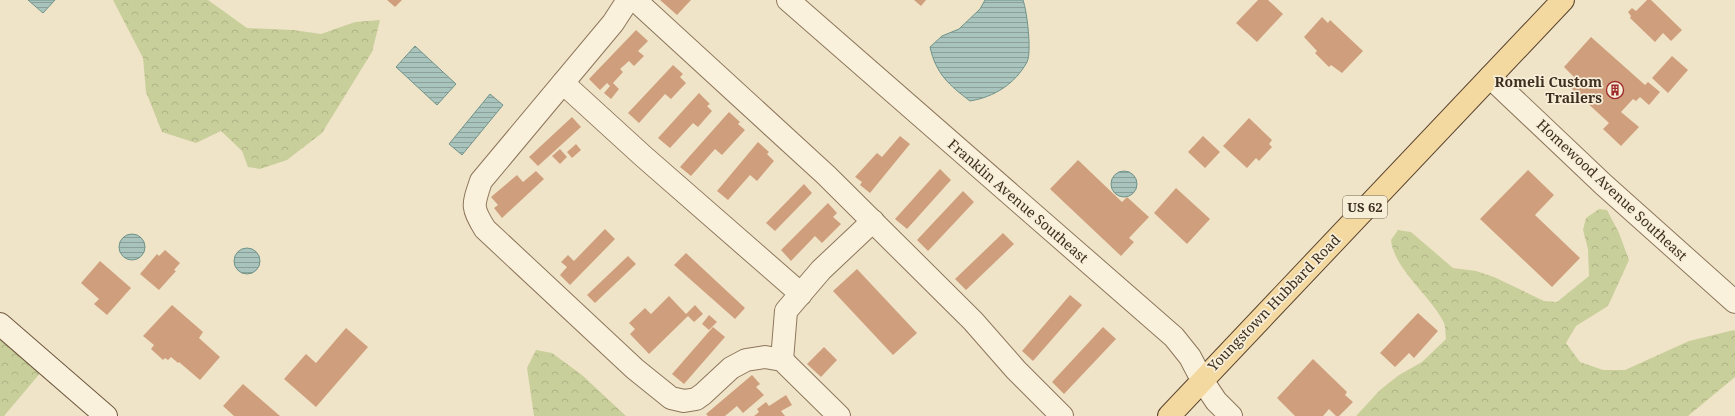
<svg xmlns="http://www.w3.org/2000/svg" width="1735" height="416" font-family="'Noto Serif',serif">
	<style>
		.forest { fill: url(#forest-crowns) }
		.water { fill: url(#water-rules); stroke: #6f938a }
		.building { fill: #cf9f7d }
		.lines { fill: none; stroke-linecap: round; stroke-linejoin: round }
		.street-casing { stroke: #8d765c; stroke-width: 24 }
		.secondary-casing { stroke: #6f573f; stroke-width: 24 }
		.primary-casing { stroke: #5b4430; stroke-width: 24 }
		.street { stroke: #faf1dc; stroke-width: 22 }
		.secondary { stroke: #faf1dc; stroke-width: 22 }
		.primary { stroke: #f3d9a0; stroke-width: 22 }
		.labels { text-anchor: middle; stroke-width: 3.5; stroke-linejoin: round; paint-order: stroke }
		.shield { fill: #f7eed8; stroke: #756857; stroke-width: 1 }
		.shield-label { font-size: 13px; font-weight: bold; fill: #3d2e20 }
		.poi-label { font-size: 14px; font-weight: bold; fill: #3d2e20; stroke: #f7eed8; text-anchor: end }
		.street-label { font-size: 14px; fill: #3d2e20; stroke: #f7eed8 }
	</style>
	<defs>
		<pattern id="forest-crowns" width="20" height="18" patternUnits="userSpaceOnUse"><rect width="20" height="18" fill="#c9cf9b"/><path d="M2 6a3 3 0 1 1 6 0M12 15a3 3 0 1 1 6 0" fill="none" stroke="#aeb285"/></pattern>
		<pattern id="water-rules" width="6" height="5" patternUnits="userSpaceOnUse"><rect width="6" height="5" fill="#a9c4bc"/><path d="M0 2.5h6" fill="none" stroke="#8ba098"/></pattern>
	</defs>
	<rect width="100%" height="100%" fill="#f0e4c8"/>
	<g class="forest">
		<path d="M113 0H208L247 28 293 30 321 34 355 22 380 20 372 52 322 133 287 160 260 169 248 167 242 151 221 131 196 143 162 132 146 92 143 58Z"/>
		<path d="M1599 209 1607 210 1619 233 1629 260 1608 306 1576 326 1566 343 1580 362 1603 370H1625L1689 341 1734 330 1735 331V377L1688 416H1356L1380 390 1399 375 1422 362 1446 339C1445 333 1446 326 1443 321 1429 294 1394 269 1391 240L1398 230 1411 232 1453 268 1476 271 1494 277 1544 301 1557 302 1589 276 1588 249 1583 230 1586 218Z"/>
		<path d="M0 324 47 365 4 416H0Z"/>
		<path d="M536 350 552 353 582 375 626 416H534L527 368Z"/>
	</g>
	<g class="water">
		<path d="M28 0H55L43 13Z"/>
		<path d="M985 0H1023C1027 11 1032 52 1027 62 1015 84 994 97 970 101 949 85 936 74 930 47L942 36 959 29 980 9Z"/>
		<path d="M415 46 456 84 437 105 396 67Z"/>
		<path d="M490 94 503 105 462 155 449 144Z"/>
		<circle cx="1124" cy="184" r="13"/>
		<circle cx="132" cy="247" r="13"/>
		<circle cx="247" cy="261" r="13"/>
	</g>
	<g class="building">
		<path d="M387 0H402L395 7Z"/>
		<path d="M660 0H691L677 15Z"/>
		<path d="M914 0H926L921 6Z"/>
		<path d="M1258 0H1268L1283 14 1257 42 1236 23Z"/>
		<path d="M1647 0H1651L1682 30 1671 41 1663 33 1655 42 1630 18 1631 16 1628 12 1632 8 1636 11Z"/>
		<path d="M1322 17 1328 23 1330 20 1363 51 1342 73 1331 65 1329 67 1315 53 1317 51 1304 37Z"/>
		<path d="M636 30 648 41 638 51 644 56 634 66 629 61 620 69 623 72 613 83 619 89 611 99 604 93 610 86 607 83 600 90 589 79Z"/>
		<path d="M1591 37 1645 85 1648 82 1660 92 1649 105 1640 97 1636 101 1633 99 1621 112 1639 127 1621 146 1603 129 1609 123 1571 88 1578 81 1564 67Z"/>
		<path d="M1672 56 1688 70 1668 93 1652 78Z"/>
		<path d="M673 65 683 74 680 77 686 83 671 99 665 94 639 123 628 113Z"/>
		<path d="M699 93 710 104 707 106 712 111 698 127 693 123 670 148 658 138Z"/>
		<path d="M729 112 740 122 738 124 745 130 722 155 715 149 691 176 680 167Z"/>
		<path d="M572 117 581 127 538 166 529 157Z"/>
		<path d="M1249 118 1272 140 1269 144 1272 147 1259 161 1256 158 1247 168 1223 146Z"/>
		<path d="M900 136 910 144 870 193 860 185 862 182 855 177 877 153 882 157Z"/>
		<path d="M1203 136 1220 152 1205 168 1188 152Z"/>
		<path d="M758 142 769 152 767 154 774 161 757 181 750 175 728 200 717 191Z"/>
		<path d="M576 144 581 150 572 158 567 152Z"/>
		<path d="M560 149 567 157 560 164 552 156Z"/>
		<path d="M1078 160 1122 202 1127 197 1149 217 1129 238 1134 242 1121 256 1050 189Z"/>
		<path d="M940 169 951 180 907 229 895 219Z"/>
		<path d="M1528 170 1554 195 1535 215 1580 258 1552 287 1480 219Z"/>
		<path d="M536 171 544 179 502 218 494 208 498 205 491 197 517 175 523 182Z"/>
		<path d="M804 184 812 193 775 231 766 223Z"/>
		<path d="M1176 188 1210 219 1187 244 1154 213Z"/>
		<path d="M963 191 974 202 928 251 917 240Z"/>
		<path d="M828 203 837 213 833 217 841 224 822 243 815 236 791 261 781 250Z"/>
		<path d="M605 229 615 239 570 285 560 275 567 267 561 262 568 255 574 261Z"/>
		<path d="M1003 233 1014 244 966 290 955 279Z"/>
		<path d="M165 250 180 263 174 270 176 271 159 290 140 274 157 254 159 256Z"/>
		<path d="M686 253 745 308 735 319 674 265Z"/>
		<path d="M628 256 636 264 595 303 587 295Z"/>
		<path d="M100 261 131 288 107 315 94 304 99 299 81 283Z"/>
		<path d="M857 269 917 333 893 355 833 291Z"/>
		<path d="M1070 295 1082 305 1033 361 1022 351Z"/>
		<path d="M669 296 686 314 695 305 703 314 694 322 688 316 649 354 630 334 635 329 629 323 645 308 651 314Z"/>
		<path d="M172 305 203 332 199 338 220 357 200 380 179 362 178 363 171 357 168 360 165 358 163 360 151 349 154 345 143 336Z"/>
		<path d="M1418 313 1438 331 1414 358 1409 353 1395 367 1380 353Z"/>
		<path d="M709 315 717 322 709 330 702 324Z"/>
		<path d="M713 327 725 337 684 384 672 374Z"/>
		<path d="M1103 327 1116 339 1064 394 1052 382Z"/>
		<path d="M346 328 368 347 316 407 284 379 306 354 316 363Z"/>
		<path d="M824 347 837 360 821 377 807 364Z"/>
		<path d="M1313 359 1347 392 1345 395 1353 402 1339 416H1336L1329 409 1323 416H1295L1277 398Z"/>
		<path d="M752 375 760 384 756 387 764 395 743 413 737 406 725 416H708L706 414Z"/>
		<path d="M243 384 280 416H234L223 406Z"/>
		<path d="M786 395 792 405 781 411 785 416H754L759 412 757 409 766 402 769 406Z"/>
	</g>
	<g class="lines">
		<g class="street-casing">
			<g id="street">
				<path d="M628 0 613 23 481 181C473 205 471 207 485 229L635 369 671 398 684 401 696 399 703 394 731 368 746 360 765 357 782 360 839 416"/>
				<path d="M635 0 826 175 973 321 1016 370 1062 416"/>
				<path d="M788 0 1174 337 1190 357 1202 380 1216 401 1231 416"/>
				<path d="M1490 77 1604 185 1735 302"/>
				<path d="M563 83 643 156 801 294"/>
				<path d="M782 360 786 311 821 270 873 221"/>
			</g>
		</g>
		<g class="secondary-casing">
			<path id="secondary" d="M0 324 106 416"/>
		</g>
		<g class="primary-casing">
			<path id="primary" d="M1169 416 1563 0"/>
		</g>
		<use href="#street" class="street"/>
		<use href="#secondary" class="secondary"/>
		<use href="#primary" class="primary"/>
	</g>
	<defs>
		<g id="building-ring" transform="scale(0.9)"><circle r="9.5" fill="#f7eed8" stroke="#9e2a2b" stroke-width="1.5"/><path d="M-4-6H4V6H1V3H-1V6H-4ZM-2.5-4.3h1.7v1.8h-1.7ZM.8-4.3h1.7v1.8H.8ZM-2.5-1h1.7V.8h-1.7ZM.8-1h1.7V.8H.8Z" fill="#9e2a2b"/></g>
	</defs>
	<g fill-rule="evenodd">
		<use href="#building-ring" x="1615" y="90"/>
	</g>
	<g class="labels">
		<rect class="shield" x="1343" y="196" width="44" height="22" rx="3"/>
		<g class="shield-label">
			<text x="1365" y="212">US 62</text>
		</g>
		<g class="poi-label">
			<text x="1602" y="87">Romeli Custom<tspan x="1602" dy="16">Trailers</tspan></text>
		</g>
		<g class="street-label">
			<text transform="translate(1612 190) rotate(43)" y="5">Homewood Avenue Southeast</text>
			<text transform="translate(1018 201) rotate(41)" y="5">Franklin Avenue Southeast</text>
			<text transform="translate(1274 303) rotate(-46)" y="5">Youngstown Hubbard Road</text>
		</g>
	</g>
</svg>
